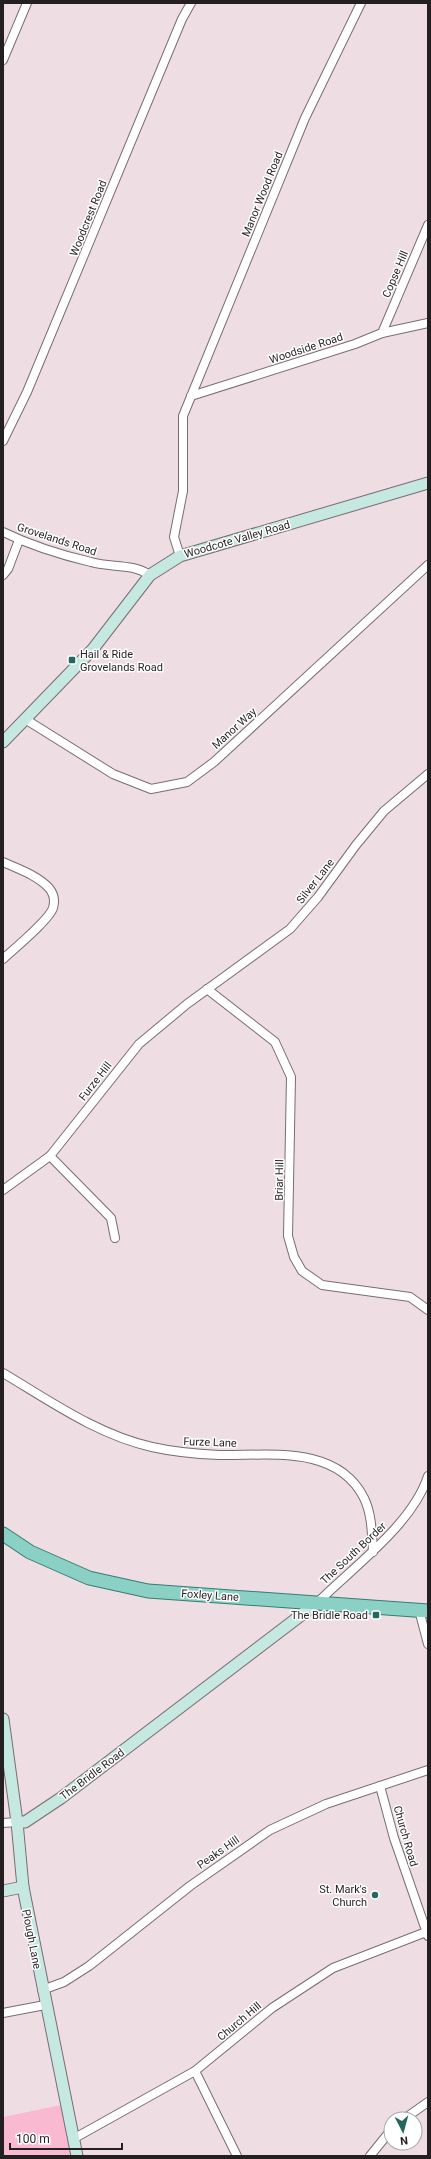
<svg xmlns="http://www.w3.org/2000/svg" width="431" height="2159" font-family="Roboto,sans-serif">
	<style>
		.green { fill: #f9b9d0 }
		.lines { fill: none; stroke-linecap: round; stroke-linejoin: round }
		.street-casing { stroke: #7a6c71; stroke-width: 10 }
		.secondary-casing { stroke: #7a6c71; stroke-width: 13 }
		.primary-casing { stroke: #347e71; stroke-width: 15 }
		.street { stroke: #fff; stroke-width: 8 }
		.secondary { stroke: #c5e8e1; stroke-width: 11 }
		.primary { stroke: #8bd0c4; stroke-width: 13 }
		.poi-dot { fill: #22685c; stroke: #fff; stroke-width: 1.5 }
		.labels { text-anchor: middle; stroke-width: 3; stroke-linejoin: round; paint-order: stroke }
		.street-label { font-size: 11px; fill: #241f21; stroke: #fff }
		.poi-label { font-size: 11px; fill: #241f21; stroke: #fff; text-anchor: end }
	</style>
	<rect width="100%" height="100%" fill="#eedee3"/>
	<path class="green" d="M61 2105 72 2156H3V2117Z"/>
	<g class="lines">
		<g class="street-casing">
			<g id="street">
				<path d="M3 60 27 3"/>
				<path d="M382 333 428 225"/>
				<path d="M191 396 355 344 382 333 428 323"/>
				<path d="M3 441 27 392 182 19 191 3"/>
				<path d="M3 532C30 545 61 555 91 562 112 568 131 563 150 575"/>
				<path d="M180 556 174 537 183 491V416L305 118 361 3"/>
				<path d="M3 575 8 569 19 540"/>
				<path d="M25 719 113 774 151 789 187 782 214 762 428 565"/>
				<path d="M3 862C18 869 37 875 49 888 54 894 55 901 53 908 49 920 14 949 3 959"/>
				<path d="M207 989 275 1042 291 1077 288 1236 294 1257 302 1271 322 1285 410 1297 428 1310"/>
				<path d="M50 1156 111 1218 115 1238"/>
				<path d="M3 1190 50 1156 139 1044 187 1004 290 929 318 897 356 845 384 811 428 774"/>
				<path d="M3 1373C50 1401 98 1435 152 1447 174 1452 196 1454 219 1455 268 1456 337 1444 364 1498 372 1514 372 1535 373 1552"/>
				<path d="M317 1603C352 1568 413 1524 428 1476"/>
				<path d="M419 1610 428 1644"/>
				<path d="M380 1786 394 1838 428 1936"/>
				<path d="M3 1823 17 1822"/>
				<path d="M42 1990 64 1982 89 1966 190 1886 270 1830 326 1804 428 1770"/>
				<path d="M3 2013 45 2005"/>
				<path d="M195 2071 237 2156"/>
				<path d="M404 2119 428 2102"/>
				<path d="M73 2139 195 2071 272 2008 333 1968 426 1932"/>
				<path d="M370 2156 391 2130"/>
			</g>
		</g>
		<g class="secondary-casing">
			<g id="secondary">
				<path d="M3 742 93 649 150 575 180 556 428 483"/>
				<path d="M3 1719 17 1822 23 1887 77 2156"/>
				<path d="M17 1822H25L61 1798 317 1603"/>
				<path d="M3 1891 23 1887"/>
			</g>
		</g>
		<g class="primary-casing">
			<path id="primary" d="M3 1534 30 1552 89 1578 148 1591 428 1611"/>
		</g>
		<use href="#street" class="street"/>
		<use href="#secondary" class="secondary"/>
		<use href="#primary" class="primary"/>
	</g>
	<g class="poi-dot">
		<rect x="68" y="656" width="8" height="8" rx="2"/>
		<rect x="372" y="1611" width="8" height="8" rx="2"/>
		<circle cx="375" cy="1895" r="4"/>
	</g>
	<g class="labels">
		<g class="street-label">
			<text transform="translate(262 194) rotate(-68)" y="4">Manor Wood Road</text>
			<text transform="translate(88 218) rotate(-68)" y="4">Woodcrest Road</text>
			<text transform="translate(395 274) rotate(-67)" y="4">Copse Hill</text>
			<text transform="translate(306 348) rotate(-18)" y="4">Woodside Road</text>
			<text transform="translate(57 539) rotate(18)" y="4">Grovelands Road</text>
			<text transform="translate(237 539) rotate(-16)" y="4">Woodcote Valley Road</text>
			<text transform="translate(234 728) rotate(-42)" y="4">Manor Way</text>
			<text transform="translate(315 881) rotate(-52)" y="4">Silver Lane</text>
			<text transform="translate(95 1081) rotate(-52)" y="4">Furze Hill</text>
			<text transform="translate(279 1180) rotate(-89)" y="4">Briar Hill</text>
			<text transform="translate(210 1442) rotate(2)" y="4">Furze Lane</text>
			<text transform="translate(353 1553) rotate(-43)" y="4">The South Border</text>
			<text transform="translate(210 1595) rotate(4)" y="4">Foxley Lane</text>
			<text transform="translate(92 1774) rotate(-37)" y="4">The Bridle Road</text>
			<text transform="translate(406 1836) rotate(74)" y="4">Church Road</text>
			<text transform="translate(218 1852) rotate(-35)" y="4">Peaks Hill</text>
			<text transform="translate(32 1939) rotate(79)" y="4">Plough Lane</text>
			<text transform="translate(239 2021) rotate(-40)" y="4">Church Hill</text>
		</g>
		<g class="poi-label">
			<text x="80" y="658" text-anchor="start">Hail &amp; Ride<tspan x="80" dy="13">Grovelands Road</tspan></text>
			<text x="368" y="1619">The Bridle Road</text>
			<text x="367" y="1893">St. Mark's<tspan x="367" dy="13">Church</tspan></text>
		</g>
	</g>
	<rect width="431" height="2159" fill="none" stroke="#241f21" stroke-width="8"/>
	<g transform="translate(403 2131) rotate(174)"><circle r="19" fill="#ffffff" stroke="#a7a5a6"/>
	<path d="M0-3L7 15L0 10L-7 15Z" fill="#22685c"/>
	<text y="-6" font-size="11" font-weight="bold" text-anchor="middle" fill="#241f21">N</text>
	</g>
	<path d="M10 2143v6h112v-6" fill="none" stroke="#241f21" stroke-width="2"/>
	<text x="16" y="2143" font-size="12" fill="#241f21" stroke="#ffffff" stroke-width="3" paint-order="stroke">100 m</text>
</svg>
